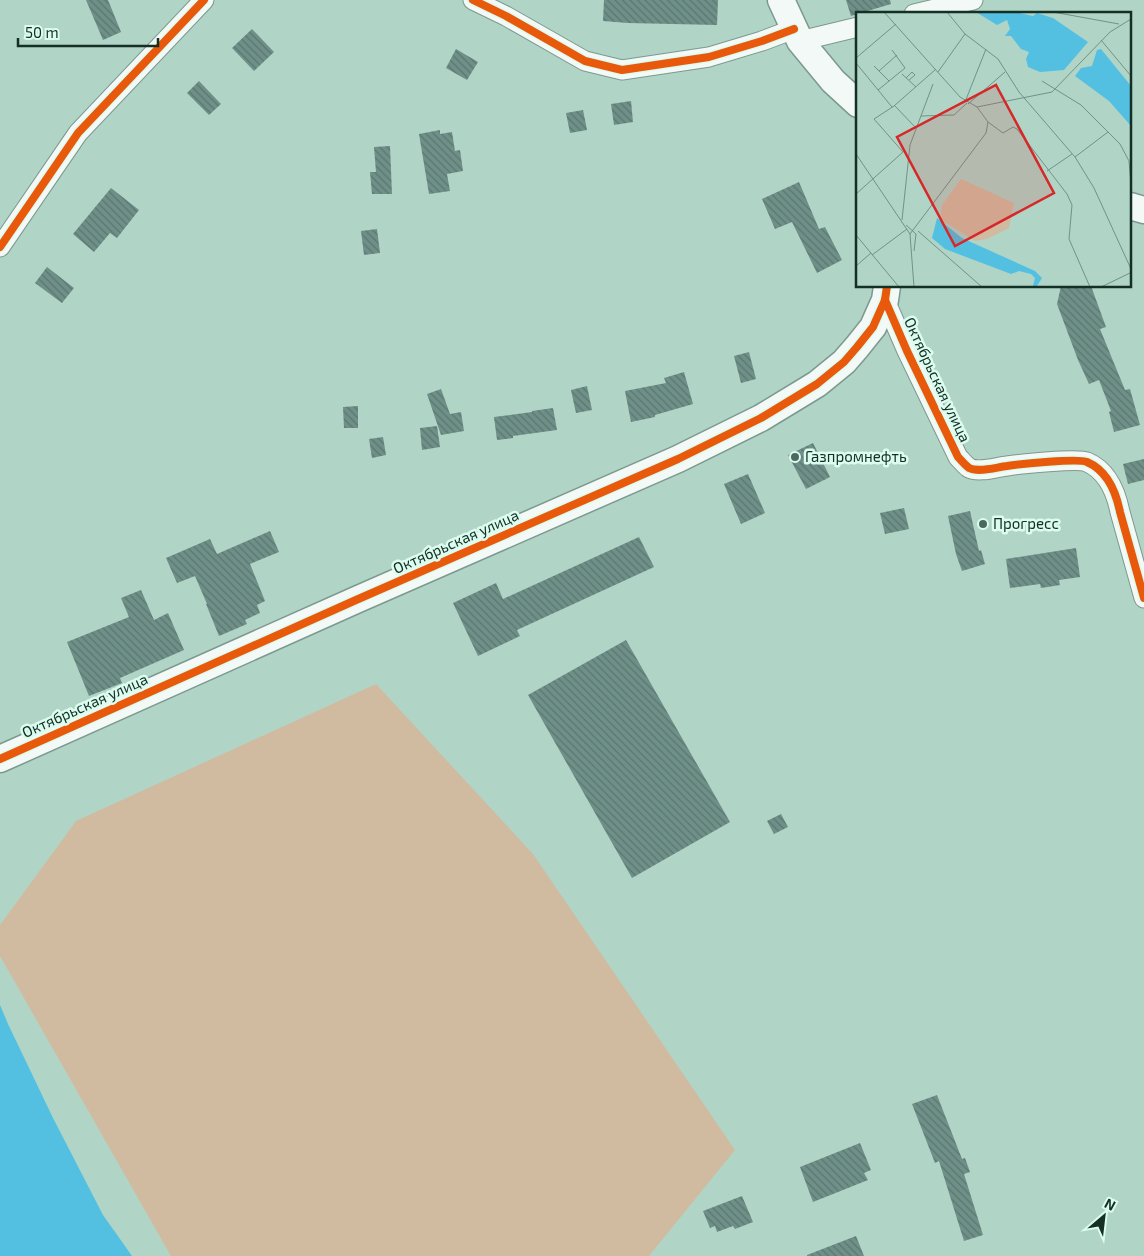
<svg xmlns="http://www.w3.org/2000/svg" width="1144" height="1256" font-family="'Exo 2',sans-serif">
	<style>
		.pitch { fill: #d1bba0 }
		.water { fill: #54c0e1 }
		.building { fill: url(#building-back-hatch) }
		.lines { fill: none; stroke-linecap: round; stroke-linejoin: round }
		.street-casing { stroke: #7d998f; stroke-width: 21 }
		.secondary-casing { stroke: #7d998f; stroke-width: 29 }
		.street { stroke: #f3f9f6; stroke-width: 19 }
		.secondary { stroke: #f3f9f6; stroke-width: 26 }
		.cycleway-casing { stroke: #dcfcef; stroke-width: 11 }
		.cycleway { stroke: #e8590c; stroke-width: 8 }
		.poi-dot { fill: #4b695e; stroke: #dcfcef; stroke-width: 2 }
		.labels { text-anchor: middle; stroke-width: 5; stroke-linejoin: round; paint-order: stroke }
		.street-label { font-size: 15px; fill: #142f26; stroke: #dcfcef }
		.poi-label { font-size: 15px; fill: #142f26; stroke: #dcfcef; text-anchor: start }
		.inset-road { fill: none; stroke: #729286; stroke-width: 1 }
		.view { fill: #d62828; fill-opacity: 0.15; stroke: #d62828; stroke-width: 2.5 }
		.inset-edge { fill: none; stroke: #142f26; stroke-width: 2.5 }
	</style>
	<defs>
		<pattern id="building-back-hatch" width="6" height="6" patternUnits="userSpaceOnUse" patternTransform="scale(1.25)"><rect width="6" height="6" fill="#6f9088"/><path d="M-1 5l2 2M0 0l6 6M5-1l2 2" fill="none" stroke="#5a766f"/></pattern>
	</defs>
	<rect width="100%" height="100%" fill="#b0d4c6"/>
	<path class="pitch" d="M376 684 533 854 735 1150 649 1256H171L0 956V925L76 821Z"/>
	<path class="water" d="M0 1005 8 1024 53 1118 103 1215 132 1256H0Z"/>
	<g class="building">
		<path d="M86 0H108L121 32 103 40Z"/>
		<path d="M604 0H718L717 25 628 23 603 21Z"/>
		<path d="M846 0H890L891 4 851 16Z"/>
		<path d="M252 29 274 52 254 71 232 48Z"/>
		<path d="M456 49 478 62 467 80 446 68Z"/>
		<path d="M199 81 221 104 209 115 187 93Z"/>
		<path d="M631 101 633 122 614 125 611 104Z"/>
		<path d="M583 110 587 130 570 133 566 113Z"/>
		<path d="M440 130V134L452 132 455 151 460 150 463 171 447 174 450 191 429 194 419 134Z"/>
		<path d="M390 146 392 194H372L370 172H376L374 147Z"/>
		<path d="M799 182 819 229 825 227 842 260 817 273 792 222 775 229 762 199Z"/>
		<path d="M111 188 139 210 117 238 110 233 94 252 73 234Z"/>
		<path d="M377 229 380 253 364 255 361 231Z"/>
		<path d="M47 267 74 288 62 303 35 283Z"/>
		<path d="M1061 286H1091L1106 327 1100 329 1125 390 1130 389 1140 425 1114 432 1109 412 1111 411 1099 380 1089 384 1078 360 1057 304Z"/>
		<path d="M749 352 756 379 741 383 734 356Z"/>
		<path d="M684 372 693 404 655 415V417L631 422 625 391 666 383 664 378Z"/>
		<path d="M587 386 592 410 576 413 571 390Z"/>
		<path d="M441 389 450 414 461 412 464 431 441 435 427 394Z"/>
		<path d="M358 406V428H344L343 407Z"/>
		<path d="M553 408 557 430 513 436V438L497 440 494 417 532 412V411Z"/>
		<path d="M437 426 440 447 422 450 420 428Z"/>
		<path d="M383 437 386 455 372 458 369 439Z"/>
		<path d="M813 443 830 477 806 489 788 455Z"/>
		<path d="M1144 459V480L1128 484 1123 464Z"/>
		<path d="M748 474 765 513 741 524 724 484Z"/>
		<path d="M904 508 909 529 885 534 880 513Z"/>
		<path d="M970 511 979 551 981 550 985 564 962 571 956 554 948 516Z"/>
		<path d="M270 531 279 552 250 564 265 601 257 605 260 613 245 620 247 624 219 636 206 604H207L195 576 177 583 166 558 210 539 217 554Z"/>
		<path d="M639 537 654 567 517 630 520 636 478 656 453 603 496 583 503 599Z"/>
		<path d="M1076 548 1080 577 1059 580 1060 585 1041 588 1040 584 1010 588 1006 559Z"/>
		<path d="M141 590 154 620 168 613 184 650 120 678 122 683 89 696 67 642 129 617 121 598Z"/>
		<path d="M626 640 730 822 632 878 528 695Z"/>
		<path d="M781 814 788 827 774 834 767 821Z"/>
		<path d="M937 1095 962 1159 965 1158 970 1172 964 1174 983 1235 964 1241 939 1161 935 1163 912 1104Z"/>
		<path d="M860 1143 871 1170 864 1173 868 1180 813 1202 800 1167Z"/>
		<path d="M742 1196 753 1222 735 1229 733 1226 717 1232 715 1226 710 1228 703 1211Z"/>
		<path d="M856 1236 864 1256H807V1255Z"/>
	</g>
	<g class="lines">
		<g class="street-casing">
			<g id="street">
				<path d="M473 0 506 16 585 61 622 70 709 57 762 41 794 29"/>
				<path d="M914 14 973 0"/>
				<path d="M800 41 858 27"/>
				<path d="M0 247 78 133 204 0"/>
				<path d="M885 300 907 351 958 457C961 460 965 465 969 468 979 473 997 467 1007 466 1020 464 1078 458 1087 462 1108 471 1116 492 1120 512L1144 598"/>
			</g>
		</g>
		<g class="secondary-casing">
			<g id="secondary">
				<path d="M781 0 800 41 833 81 858 104"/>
				<path d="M1130 206 1144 210"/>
				<path d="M0 759 356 600 678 459 761 418 817 384 844 362 857 347 873 327 885 300 887 286"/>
			</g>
		</g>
		<use href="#street" class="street"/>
		<use href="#secondary" class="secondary"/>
		<g class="cycleway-casing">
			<g id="cycleway">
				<path d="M473 0 506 16 585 61 622 70 709 57 762 41 794 29"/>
				<path d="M0 247 78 133 204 0"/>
				<path d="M885 300 907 351 958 457C961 460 965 465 969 468 979 473 997 467 1007 466 1020 464 1078 458 1087 462 1108 471 1116 492 1120 512L1144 598"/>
				<path d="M0 759 356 600 678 459 761 418 817 384 844 362 857 347 873 327 885 300 887 286"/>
			</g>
		</g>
		<use href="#cycleway" class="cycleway"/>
	</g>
	<g class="poi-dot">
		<circle cx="795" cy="457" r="5"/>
		<circle cx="983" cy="524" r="5"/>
	</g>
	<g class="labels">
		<g class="street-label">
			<text transform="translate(937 380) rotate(65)" y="5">Октябрьская улица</text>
			<text transform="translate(456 542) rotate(-24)" y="5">Октябрьская улица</text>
			<text transform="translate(85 706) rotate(-24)" y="5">Октябрьская улица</text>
		</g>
		<g class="poi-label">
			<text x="805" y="462">Газпромнефть</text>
			<text x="993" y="529">Прогресс</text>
		</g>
	</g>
	<g transform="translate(856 12)">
		<rect width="275" height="275" fill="#b0d4c6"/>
		<path d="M105 167 158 191 153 216 131 227 119 229 84 207 86 193Z" fill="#d1bba0"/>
		<path d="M120 0H159L177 4 181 1 197 6 232 30 208 58 184 60 172 55 170 47 173 40 165 37 155 24H149L154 17 151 8 141 13ZM245 37 275 74V114L253 89 219 64 225 56 236 54 241 38ZM81 206 106 226 179 259 186 266 181 274H177L179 266 175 262 163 259 155 262 89 237 76 226Z" fill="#54c0e1"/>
		<path class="inset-road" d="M28 0 104 85 121 95 196 80 254 20 275 7M91 0 109 22 142 47 163 80 219 145 238 176 275 257M197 0 263 12M245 28 275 64M0 46 40 12M0 51 36 95M18 54 33 69M23 59 41 43M82 60 109 22M46 62 60 75M50 66 56 60 59 63 53 68M186 69 225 93 264 132 273 149 275 172M22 78 49 56 36 38M109 90 130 37M112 92 149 60M39 94 59 115M65 104 98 103 111 91M132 110 147 121 157 115 161 117 211 182 216 193 213 227 234 275M0 142 54 222M219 145 252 120M191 159 216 142M0 182 47 140 18 107 38 94 80 57M46 208 54 133 77 72M50 213 60 222 58 239M62 219 126 275M0 223 43 275M16 243 51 217M0 254 15 241M58 275 54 222 130 121 132 110 121 95M245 275 274 261"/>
		<path class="view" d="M140 73 198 181 99 234 41 125Z"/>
		<rect width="275" height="275" class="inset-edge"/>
	</g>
	<g transform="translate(1104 1216) rotate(28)" stroke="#dcfcef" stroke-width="4" paint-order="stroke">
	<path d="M0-4L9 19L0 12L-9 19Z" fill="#142f26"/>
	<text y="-8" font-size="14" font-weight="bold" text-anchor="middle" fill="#142f26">N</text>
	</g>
	<path d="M18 38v8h140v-8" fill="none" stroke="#142f26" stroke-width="2.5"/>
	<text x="25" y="38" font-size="15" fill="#142f26" stroke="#dcfcef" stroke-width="4" paint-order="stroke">50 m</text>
</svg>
